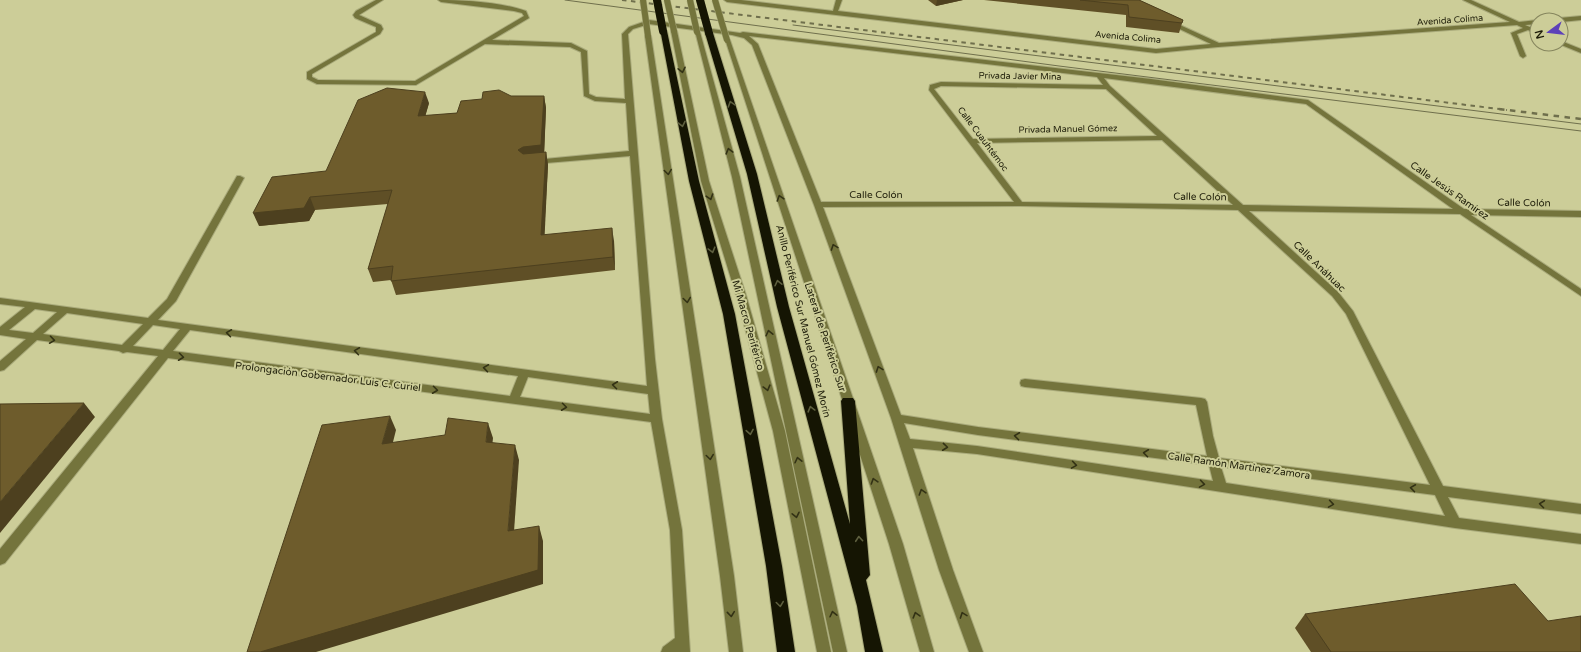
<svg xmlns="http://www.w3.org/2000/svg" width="1581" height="652" font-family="'Varela Round',sans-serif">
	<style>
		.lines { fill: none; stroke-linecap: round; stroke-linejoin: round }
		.minor-casing { stroke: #a9aa7b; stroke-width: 2 }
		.highway-casing { stroke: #a9aa7b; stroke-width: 2 }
		.minor { fill: #74743c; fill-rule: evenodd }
		.highway { fill: #151503; fill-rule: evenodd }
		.tram { stroke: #6f6f4c; stroke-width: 1 }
		.rail-far1 { stroke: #6f6f4c; stroke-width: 2; stroke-dasharray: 4.5 4.5; stroke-linecap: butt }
		.rail { stroke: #6f6f4c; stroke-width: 2.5; stroke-dasharray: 5.5 5.5; stroke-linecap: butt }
		.minor-bridge-casing { stroke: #a9aa7b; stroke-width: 7; stroke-linecap: butt }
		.highway-bridge-casing { stroke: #a9aa7b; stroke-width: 8; stroke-linecap: butt }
		.minor-bridge { stroke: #74743c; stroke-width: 6 }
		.highway-bridge { stroke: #151503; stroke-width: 8 }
		.wall { fill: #5f4f26 }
		.shaded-wall { fill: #4d401f }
		.building { fill: #6e5c2c; stroke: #4d401f }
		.oneway { stroke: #333215 }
		.oneway2 { stroke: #5e5f3f }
		.labels { text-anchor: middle; stroke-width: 4; stroke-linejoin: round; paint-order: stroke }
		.far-street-label { font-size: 9px; fill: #1d1c08; stroke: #cccd98 }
		.street-label { font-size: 10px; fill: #1d1c08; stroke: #cccd98 }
	</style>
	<rect width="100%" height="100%" fill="#cccd98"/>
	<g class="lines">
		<g class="minor-casing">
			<g id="minor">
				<path d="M376 0H383L359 15 381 25 383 29 380 34 312 74V77L318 80 415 81 524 16 522 13 514 11 441 2 438 0C465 0 500 2 526 11L529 18 492 40 571 43 587 51 589 94 596 97 625 99 622 34 629 27 649 20 740 33 743 32 1151 79 1308 100 1464 209 1581 211V217L1471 215 1581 289V296L1460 214 1249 211 1338 292 1353 311 1443 486 1581 504V514L1448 497 1459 518 1581 534V544L1455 528 977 454 913 448 953 570 983 652H969L939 570 891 418 814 205 752 45 744 38 732 35 649 24 633 29 628 34 655 359 662 419 682 530 690 652H661L663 647 675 638 670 530 651 422 168 358 5 563 0 565V549L158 356 127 352 123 353 119 351 37 340 4 370 0 371V361L26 339 0 335V327L25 307 0 304V298L148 318 167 299 237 176H240L244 178 176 301 158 320 647 386 630 156 534 164 530 162 534 160 629 151 626 103 595 101 584 96 581 52 570 47 485 44 416 85 317 84 307 79V72L376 32V27L355 18 353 15 356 11ZM749 36 1097 77 1103 85 941 82 930 85 929 90 1014 202H821L758 44ZM1104 78 1306 104 1453 209 1243 205 1110 86ZM941 86 1106 89 1157 136 973 139 934 89ZM1162 140 1233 205 1022 202 977 143ZM1020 206 1238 210 1332 296 1346 314 1430 485 1219 458 1213 436 1207 402 1205 399 1201 398 1025 379 1021 380 1020 383 1021 386 1025 387 1196 405 1207 456 978 427 901 415 823 207ZM35 309 57 312 33 333 9 330ZM67 313 143 324 122 345 43 334ZM153 325 180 329 163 350 133 346ZM190 330 518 376 510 396 173 351ZM528 377 648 394 650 414 520 397ZM904 423 978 435 1209 465 1213 481 977 446 910 439ZM1221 467 1435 495 1445 516 1226 483Z"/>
				<path d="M724 0H741L833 11 836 0H842L838 11 1156 49 1211 44 1167 23 1166 22 1169 20 1219 43 1510 22 1463 0H1471L1519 22 1537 20V24L1525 25 1537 30V34L1528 30 1517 34 1526 56 1523 58 1520 56 1511 33 1523 28 1517 25 1218 47 1156 53 727 2Z"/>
				<path d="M1581 16V20L1561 22V20H1556L1559 18Z"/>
				<path d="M674 29 677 31 709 181 746 295 785 431 831 652H817L773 431 736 295 701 181 671 31Z"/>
				<path d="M695 31 700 32 740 177 847 652H833L732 177Z"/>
				<path d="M648 34 651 36 734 576 743 652H729L720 576 645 36Z"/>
				<path d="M725 39 730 40 903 544 934 652H920L889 544Z"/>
				<path d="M1561 41 1581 49V53L1559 44H1561Z"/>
			</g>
		</g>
		<g class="highway-casing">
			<g id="highway">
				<path d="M660 29 667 31 699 181 735 314 782 566 795 652H777L766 566 723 314 689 181Z"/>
				<path d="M706 31 713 33 757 174 789 307 850 524 841 401 843 398H853L855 401 870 575 866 580 883 652H865L857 606 777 307 747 174 705 33Z"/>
			</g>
		</g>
		<use href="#minor" class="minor"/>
		<use href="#highway" class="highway"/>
		<g class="tram">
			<path d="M565 0 1059 66 1581 131"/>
			<path d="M793 25 1581 124"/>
		</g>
		<path class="rail-far1" d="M622 0 1507 110"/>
		<path class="rail" d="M1499 109 1581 119"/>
		<g class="minor-bridge-casing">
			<g id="minor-bridge">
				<path d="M643 0 648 36"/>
				<path d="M667 0 674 31"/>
				<path d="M690 0 697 32"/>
				<path d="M715 0 727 40"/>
			</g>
		</g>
		<g class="highway-bridge-casing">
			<g id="highway-bridge">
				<path d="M657 0 663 31"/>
				<path d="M700 0 709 33"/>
			</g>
		</g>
		<use href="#minor-bridge" class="minor-bridge"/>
		<use href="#highway-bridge" class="highway-bridge"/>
	</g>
	<g class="wall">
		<path d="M928 0H963L936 6Z"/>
		<path d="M984 0H1139L1183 20 1179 33 1126 27V15Z"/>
		<path d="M511 96H544L546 108 544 152H546L548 165 544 235 614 241 615 270 396 295 391 280 373 282 368 269 388 204 315 210 309 221 259 226 326 171 429 103 425 116 457 113Z"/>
		<path d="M1305 614 1548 621 1581 652H1311L1295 628Z"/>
	</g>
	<g class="shaded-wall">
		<path d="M937 0H963L936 6Z"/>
		<path d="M425 92 429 103 422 128 418 116Z"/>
		<path d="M544 96 546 108 544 158 526 160 518 150 523 147Z"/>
		<path d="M546 152 548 165 544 248 541 235Z"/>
		<path d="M310 197 315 210 309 221 259 226 253 213Z"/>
		<path d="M612 228 614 241 615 270 613 257Z"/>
		<path d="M84 403 95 417 0 533V502Z"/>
		<path d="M390 416 396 430 389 458 382 444Z"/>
		<path d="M488 423 493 438 491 457 486 442Z"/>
		<path d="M515 445 519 460 513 546 508 531Z"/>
		<path d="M539 526 543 541V584L316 652H260Z"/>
	</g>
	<g class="building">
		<path d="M1080 0H1139L1183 20 1182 23 1129 17 1128 5Z"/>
		<path d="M387 88 425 92 418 116 457 113 461 101 482 99 483 92 499 90 511 96H544L541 145 523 147 518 150 523 154 546 152 541 235 612 228 613 257 391 281 393 266 368 269 392 190 310 197 304 208 253 213 272 177 326 171 358 100Z"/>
		<path d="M84 403 0 502V404Z"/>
		<path d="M390 416 382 444 445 435 448 418 488 423 486 442 515 445 508 531 539 526 538 570 260 652H247L322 425Z"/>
		<path d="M1515 584 1548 621 1581 616V652H1331L1305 614Z"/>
	</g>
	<defs><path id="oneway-chevron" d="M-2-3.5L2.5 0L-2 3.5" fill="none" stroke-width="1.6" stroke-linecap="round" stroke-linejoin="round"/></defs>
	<g class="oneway">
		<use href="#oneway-chevron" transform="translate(682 70) rotate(78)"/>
		<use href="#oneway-chevron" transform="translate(729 151) rotate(-105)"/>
		<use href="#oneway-chevron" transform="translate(668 172) rotate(82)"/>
		<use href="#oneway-chevron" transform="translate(710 197) rotate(72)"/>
		<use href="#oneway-chevron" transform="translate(780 198) rotate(-108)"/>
		<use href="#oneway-chevron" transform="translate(834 247) rotate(-110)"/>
		<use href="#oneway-chevron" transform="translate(687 300) rotate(82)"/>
		<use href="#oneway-chevron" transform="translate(229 333) rotate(-172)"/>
		<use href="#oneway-chevron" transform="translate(769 333) rotate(-103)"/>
		<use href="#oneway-chevron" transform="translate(52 340) rotate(8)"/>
		<use href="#oneway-chevron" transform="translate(357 351) rotate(-172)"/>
		<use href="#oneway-chevron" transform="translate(181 357) rotate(7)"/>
		<use href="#oneway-chevron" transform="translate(486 368) rotate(-172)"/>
		<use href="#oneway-chevron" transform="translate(879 369) rotate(-110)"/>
		<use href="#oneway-chevron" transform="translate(615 385) rotate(-173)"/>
		<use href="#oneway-chevron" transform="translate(767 388) rotate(75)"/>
		<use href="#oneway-chevron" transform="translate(435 390) rotate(7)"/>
		<use href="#oneway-chevron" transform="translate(564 407) rotate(7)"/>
		<use href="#oneway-chevron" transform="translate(1017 436) rotate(-173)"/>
		<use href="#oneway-chevron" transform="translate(945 447) rotate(6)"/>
		<use href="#oneway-chevron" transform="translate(1146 453) rotate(-173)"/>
		<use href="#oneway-chevron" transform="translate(710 457) rotate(82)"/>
		<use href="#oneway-chevron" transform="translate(798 460) rotate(-103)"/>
		<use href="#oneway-chevron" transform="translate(1074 465) rotate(9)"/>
		<use href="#oneway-chevron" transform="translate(874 481) rotate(-108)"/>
		<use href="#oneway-chevron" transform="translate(1202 484) rotate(9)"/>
		<use href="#oneway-chevron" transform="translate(1413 488) rotate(-172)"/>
		<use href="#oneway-chevron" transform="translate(922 492) rotate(-107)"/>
		<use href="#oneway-chevron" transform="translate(1331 504) rotate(9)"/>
		<use href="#oneway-chevron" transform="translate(1542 504) rotate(-173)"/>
		<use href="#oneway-chevron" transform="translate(796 515) rotate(78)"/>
		<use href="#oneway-chevron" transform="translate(731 614) rotate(84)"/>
		<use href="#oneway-chevron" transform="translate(833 614) rotate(-103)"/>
		<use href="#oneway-chevron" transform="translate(916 615) rotate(-106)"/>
		<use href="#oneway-chevron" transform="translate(963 615) rotate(-110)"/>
	</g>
	<g class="oneway2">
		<use href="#oneway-chevron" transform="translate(731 104) rotate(-107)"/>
		<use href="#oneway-chevron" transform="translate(682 124) rotate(78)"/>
		<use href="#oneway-chevron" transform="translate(712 250) rotate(75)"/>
		<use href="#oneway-chevron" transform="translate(778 283) rotate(-103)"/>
		<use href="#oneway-chevron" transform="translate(811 409) rotate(-105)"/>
		<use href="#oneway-chevron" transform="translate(750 432) rotate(80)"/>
		<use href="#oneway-chevron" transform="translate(859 539) rotate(-95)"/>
		<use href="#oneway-chevron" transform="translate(780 604) rotate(82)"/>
	</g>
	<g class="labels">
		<g class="far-street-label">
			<text transform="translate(1450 20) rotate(-4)" y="3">Avenida Colima</text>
			<text transform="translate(1128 37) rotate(5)" y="3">Avenida Colima</text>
			<text transform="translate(1020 76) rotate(1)" y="3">Privada Javier Mina</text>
			<text transform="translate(1068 129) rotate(-1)" y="3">Privada Manuel Gómez</text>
			<text transform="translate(983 139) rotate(53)" y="3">Calle Cuauhtémoc</text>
		</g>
		<g class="street-label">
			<text transform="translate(1450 190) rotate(35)" y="4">Calle Jesús Ramírez</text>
			<text x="876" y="198">Calle Colón</text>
			<text transform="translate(1200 196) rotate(1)" y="4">Calle Colón</text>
			<text transform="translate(1524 202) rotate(1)" y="4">Calle Colón</text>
			<text transform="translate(1320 266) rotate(44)" y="4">Calle Anáhuac</text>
			<text transform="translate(804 321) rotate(76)" y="4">Anillo Periférico Sur Manuel Gómez Morín</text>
			<text transform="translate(749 325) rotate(74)" y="4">Mi Macro Periférico</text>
			<text transform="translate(826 337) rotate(72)" y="4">Lateral de Periférico Sur</text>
			<text transform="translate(328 376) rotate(7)" y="4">Prolongación Gobernador Luis C. Curiel</text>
			<text transform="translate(1239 465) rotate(8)" y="4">Calle Ramón Martínez Zamora</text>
		</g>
	</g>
	<g transform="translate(1549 32) rotate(255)"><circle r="19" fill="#cccd98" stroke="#86865e"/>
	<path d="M0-3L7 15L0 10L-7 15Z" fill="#5d41b9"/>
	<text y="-6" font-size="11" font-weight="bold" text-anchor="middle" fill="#1d1c08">N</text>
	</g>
</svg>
